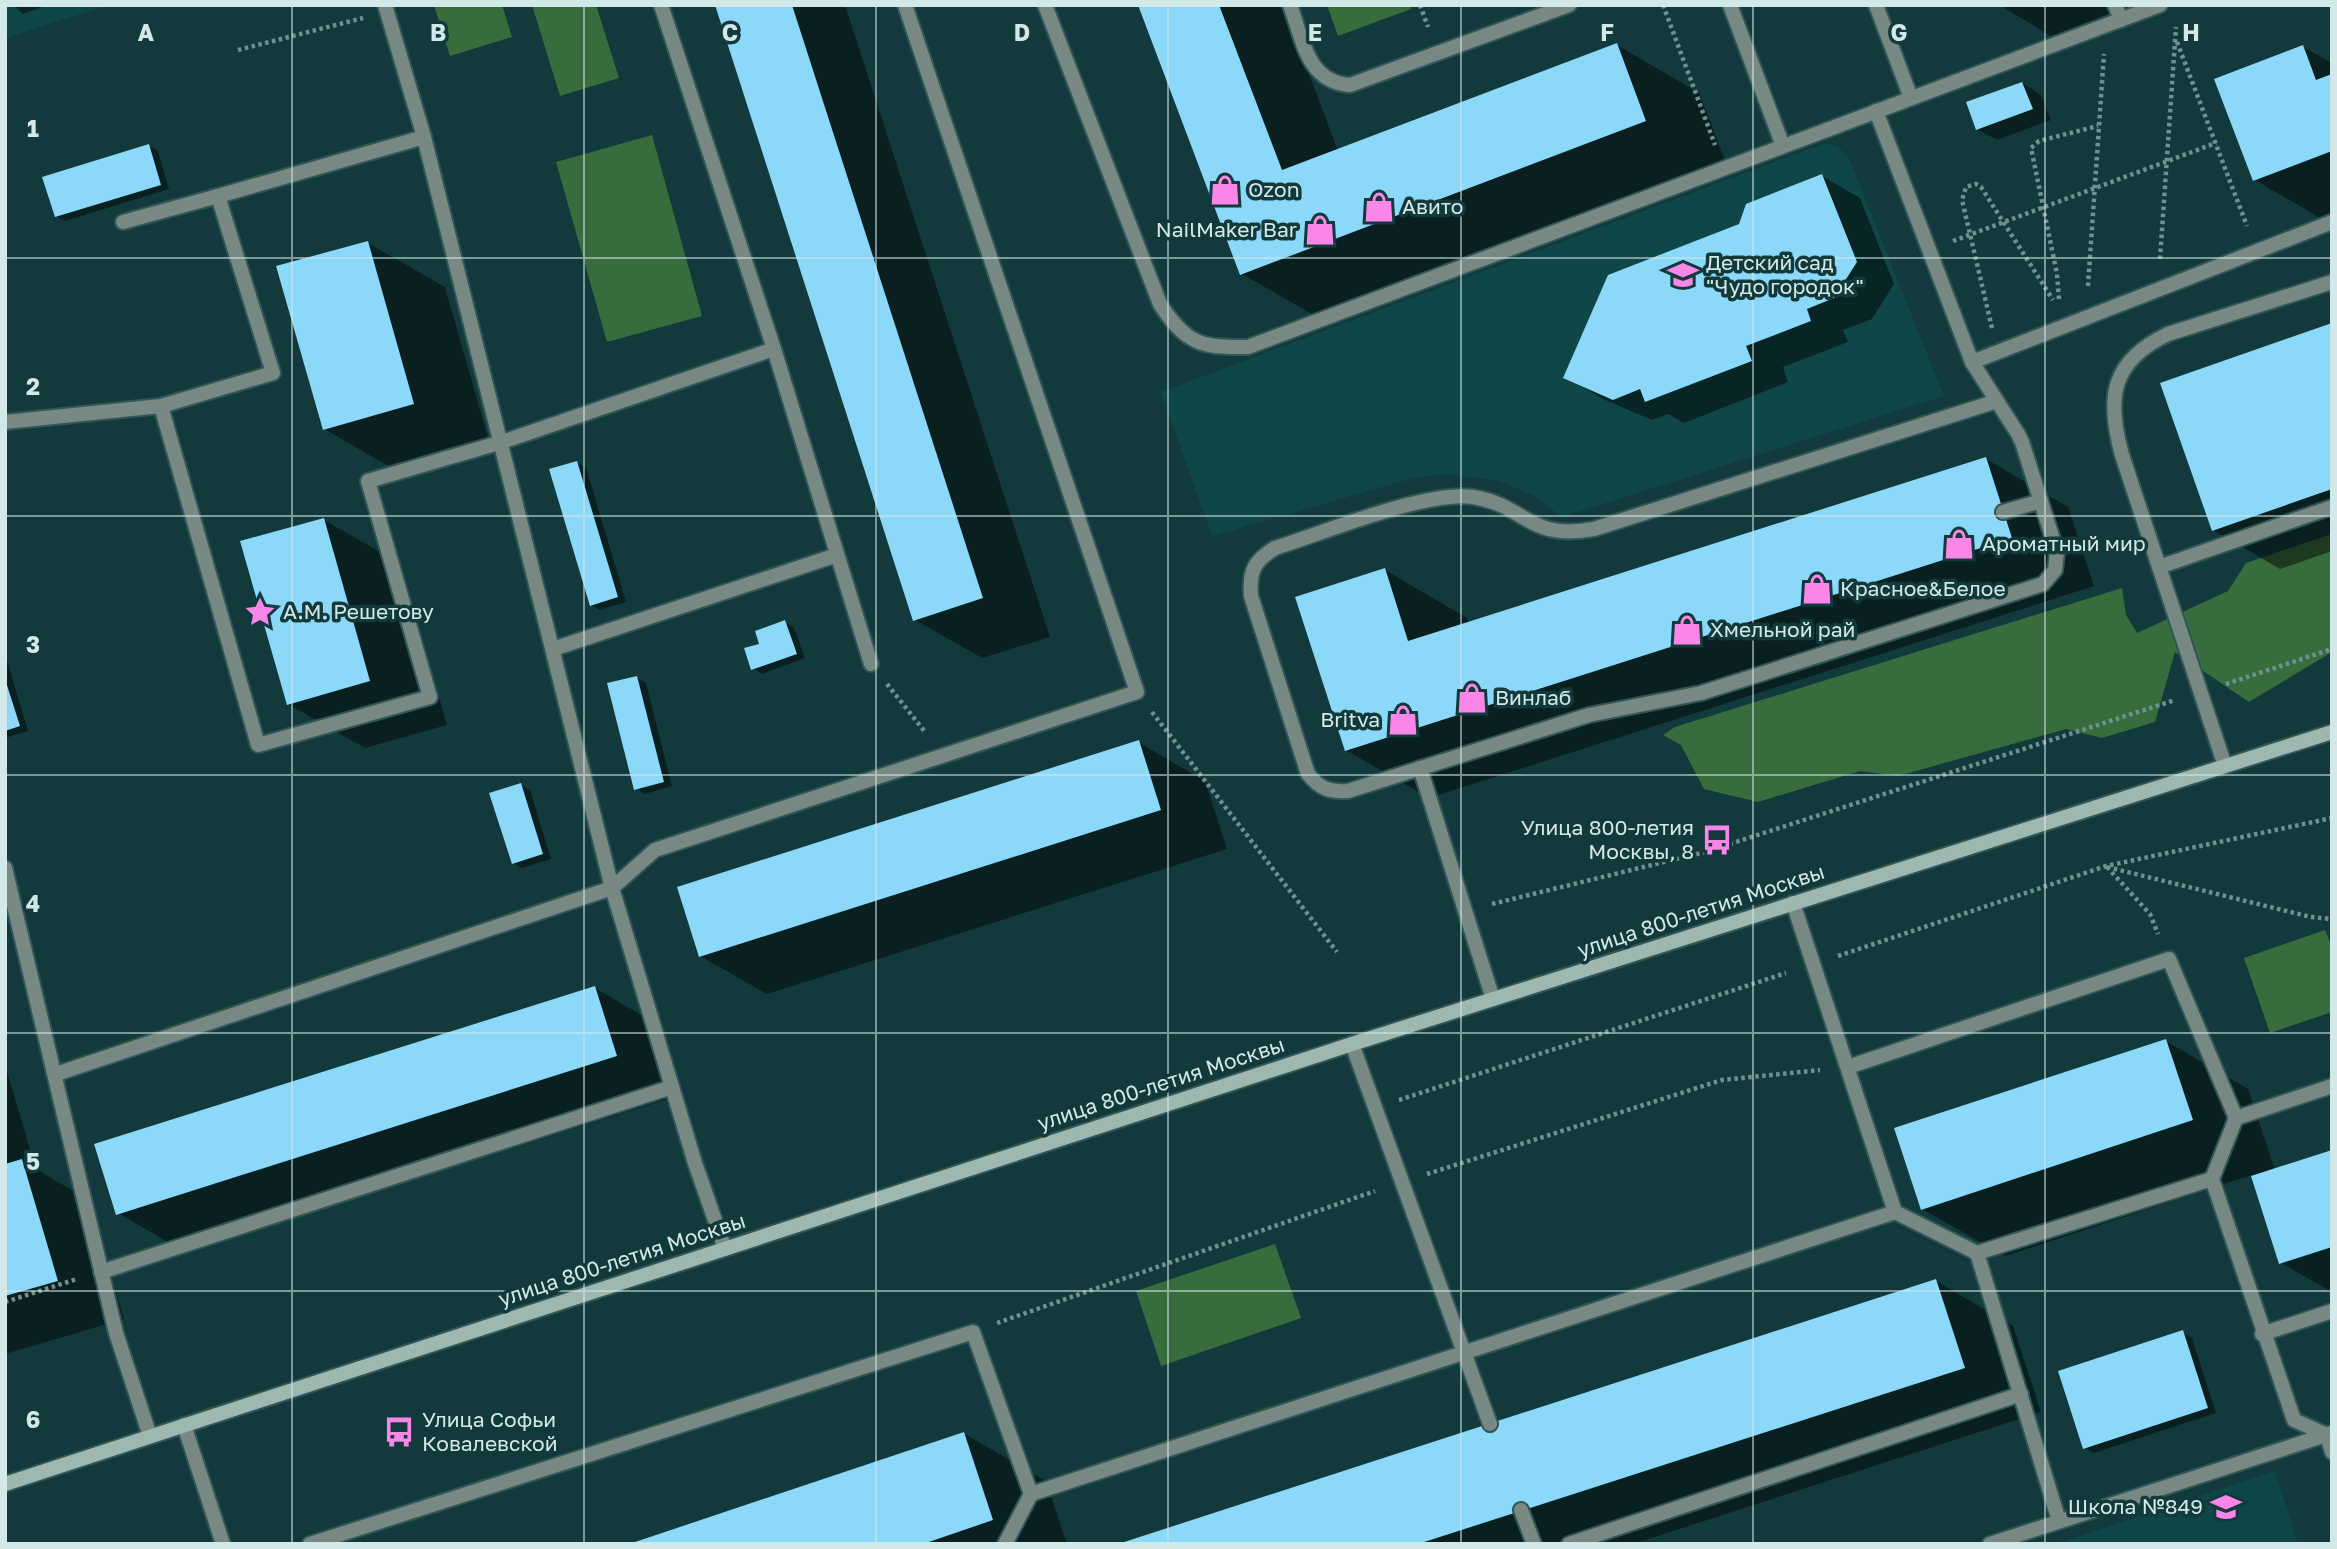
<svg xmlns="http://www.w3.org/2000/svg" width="2337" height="1549" font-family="'Golos Text',sans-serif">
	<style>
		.built { fill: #0f4648 }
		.green { fill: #376c3c }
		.shadow { fill: #0007 }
		.building { fill: #8bd8f8 }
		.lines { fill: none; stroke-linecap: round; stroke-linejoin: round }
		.lane-casing { stroke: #315658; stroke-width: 18 }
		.street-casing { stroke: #315658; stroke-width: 18 }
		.secondary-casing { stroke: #315658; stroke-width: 18 }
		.path { stroke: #729092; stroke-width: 4.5; stroke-dasharray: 3.5 3.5; stroke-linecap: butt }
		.lane { stroke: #788883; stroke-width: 14 }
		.street { stroke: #788883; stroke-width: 14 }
		.secondary { stroke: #9fb8af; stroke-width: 14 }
		.grid { fill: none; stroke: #d3e8e9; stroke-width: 2; stroke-opacity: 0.55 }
		.labels { text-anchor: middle; stroke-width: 7; stroke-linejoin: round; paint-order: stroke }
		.poi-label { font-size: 21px; fill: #d3e8e9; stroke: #123a3c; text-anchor: start }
		.street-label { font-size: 21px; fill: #d3e8e9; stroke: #123a3c }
		.grid-label { font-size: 23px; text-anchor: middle; font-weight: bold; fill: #d3e8e9; stroke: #123a3c; stroke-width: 7; stroke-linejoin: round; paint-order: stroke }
	</style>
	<rect width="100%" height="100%" fill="#123a3c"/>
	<g class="built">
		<path d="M5 5H109L5 38Z"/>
		<path d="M1825 143 1838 147 1849 158 1944 396 1562 517 1532 495 1499 481 1447 474 1413 478 1212 536 1161 392Z"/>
		<path d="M2275 1471 2298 1544H2057Z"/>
	</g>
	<g class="green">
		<path d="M434 5H502L512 37 450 56Z"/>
		<path d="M532 5H596L619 78 560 96Z"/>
		<path d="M1327 5H1410L1411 9 1338 36Z"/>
		<path d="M652 135 702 316 607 342 556 162Z"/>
		<path d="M2332 534V652L2249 702 2175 652 2155 722 2102 738 2066 729 1898 776 1860 771 1758 802 1704 789 1681 745 1663 735 1675 727 2122 588 2126 615 2137 633 2228 591 2246 563Z"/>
		<path d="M2325 930 2332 948V1012L2270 1033 2244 958Z"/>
		<path d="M1275 1244 1301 1318 1161 1366 1136 1291Z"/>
	</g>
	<g class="shadow">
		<path d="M13 5H48L23 14Z"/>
		<path d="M716 5H845L1050 637 982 658 915 620Z"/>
		<path d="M1139 5H1283L1338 151 1617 45 1699 93 1728 168 1324 321 1242 274Z"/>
		<path d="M1999 5H2132L2051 36Z"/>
		<path d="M2303 47 2332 63V225L2255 180Z"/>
		<path d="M2022 83 2041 95 2051 120 1997 140 1977 129Z"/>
		<path d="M149 146 158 151 169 189 65 221 56 216Z"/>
		<path d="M1822 176 1860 198 1894 284 1872 319 1843 330 1848 342 1783 367 1788 382 1684 423 1668 414 1652 420 1603 399 1566 377 1741 225Z"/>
		<path d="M368 243 445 287 491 448 401 473 324 429Z"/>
		<path d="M2332 325V551L2280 569 2213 530Z"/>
		<path d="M1986 459 2068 507 2094 586 1429 798 1346 750 1385 570 1467 618 1469 623Z"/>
		<path d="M577 463 586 468 626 602 600 610 591 605Z"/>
		<path d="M324 520 401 564 447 725 365 748 288 704Z"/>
		<path d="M785 622 794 628 805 658 762 674 753 668 761 645Z"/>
		<path d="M5 654 28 731 5 738Z"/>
		<path d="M636 677 646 683 672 786 645 794 636 788Z"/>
		<path d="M1138 742 1205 781 1227 849 767 994 700 956Z"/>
		<path d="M520 785 530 790 551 859 522 868 513 863Z"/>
		<path d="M595 988 662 1027 683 1094 185 1252 118 1213Z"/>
		<path d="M2166 1041 2248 1089 2275 1170 2332 1152V1292L2281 1263 2252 1175 2005 1256 1922 1209Z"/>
		<path d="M5 1065 36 1169 89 1200 124 1319 5 1354Z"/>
		<path d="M1936 1281 2013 1326 2041 1412 1633 1544H1121Z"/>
		<path d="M2182 1332 2192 1338 2216 1413 2094 1453 2085 1448Z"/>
		<path d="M963 1433 1046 1481 1067 1544H633Z"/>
	</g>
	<g class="building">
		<path d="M715 5H792L983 598 913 621Z"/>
		<path d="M1138 5H1219L1282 170 1617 43 1646 121 1240 275Z"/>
		<path d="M2303 45 2316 80 2332 74V151L2253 181 2214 79Z"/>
		<path d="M2022 82 2033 109 1976 130 1966 102Z"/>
		<path d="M149 144 161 185 55 217 42 177Z"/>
		<path d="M1822 174 1857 262 1834 298 1807 309 1811 321 1746 346 1752 361 1645 402 1640 389 1613 400 1563 378 1608 275 1739 224 1746 204Z"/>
		<path d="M368 241 414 404 323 430 276 266Z"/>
		<path d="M2332 323V489L2212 531 2160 383Z"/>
		<path d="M1986 457 2012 538 1345 751 1295 597 1385 568 1408 641Z"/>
		<path d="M577 461 618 597 590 606 549 469Z"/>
		<path d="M324 518 370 681 287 705 240 541Z"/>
		<path d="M785 620 797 654 751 670 744 648 759 644 755 631Z"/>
		<path d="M637 676 664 782 634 790 607 683Z"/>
		<path d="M5 679 20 726 5 731Z"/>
		<path d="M1139 740 1161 810 699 957 677 887Z"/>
		<path d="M521 783 543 854 512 864 489 793Z"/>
		<path d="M595 986 617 1056 116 1215 94 1144Z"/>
		<path d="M2166 1039 2193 1120 1921 1210 1894 1128Z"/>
		<path d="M2332 1150V1247L2279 1264 2251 1176Z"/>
		<path d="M22 1159 58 1281 5 1296V1164Z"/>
		<path d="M1936 1279 1965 1368 1418 1544H1118Z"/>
		<path d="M2183 1330 2208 1408 2083 1449 2058 1371Z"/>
		<path d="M964 1432 993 1520 923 1544H629Z"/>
	</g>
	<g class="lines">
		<g class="lane-casing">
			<g id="lane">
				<path d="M385 5 424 137 612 888 695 1163 725 1249"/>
				<path d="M661 5 774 349 871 664"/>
				<path d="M1045 5 1160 304C1186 344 1201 348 1248 347L2160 5"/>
				<path d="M1290 5C1303 40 1307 82 1350 85L1569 5"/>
				<path d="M1730 5 1783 146"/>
				<path d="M1876 5 1911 98"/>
				<path d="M2115 5 2121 20"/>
				<path d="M1876 111 1972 362 2018 434 2022 442 2057 552 2055 570 2043 584 1701 693 1589 715 1348 791C1329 792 1320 789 1308 774L1251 596C1249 571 1254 561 1275 548 1323 533 1427 490 1473 497 1526 505 1527 541 1594 529L1997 401"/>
				<path d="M123 222 218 196"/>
				<path d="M1972 362 2332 222"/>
				<path d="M161 406 258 745 430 697 368 481 502 442 774 349"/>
				<path d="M5 422 161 406 273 373 218 196 424 137"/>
				<path d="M2003 512 2041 501"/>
				<path d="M2159 567 2332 507"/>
				<path d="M553 649 837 555"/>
				<path d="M2225 766 2122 455C2106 398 2111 361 2168 334L2332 282"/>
				<path d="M1420 768 1493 999"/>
				<path d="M5 868 116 1333 150 1436"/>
				<path d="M1793 903 1895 1212"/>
				<path d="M1352 1044 1490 1424"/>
				<path d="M1848 1067 2169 959 2236 1118"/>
				<path d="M56 1074 612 888 655 850 1137 692 905 5"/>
				<path d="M2212 1179 2294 1420 2327 1435 2332 1452"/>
				<path d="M101 1272 672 1087"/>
				<path d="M2262 1334 2332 1311"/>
				<path d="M184 1425 223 1544"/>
				<path d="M1521 1510 1534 1544"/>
				<path d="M2059 1521 1977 1253 2212 1179 2236 1118 2332 1086"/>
				<path d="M310 1544 973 1332 1031 1494"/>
				<path d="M1005 1544 1031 1494 1895 1212 1977 1253"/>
				<path d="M1569 1544 2021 1394"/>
			</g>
		</g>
		<g class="street-casing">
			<path id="street" d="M1990 1544 2332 1433"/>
		</g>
		<g class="secondary-casing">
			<path id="secondary" d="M5 1484 1352 1044 2332 732"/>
		</g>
		<g class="path">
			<path d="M1420 5 1428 27"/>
			<path d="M1663 5 1715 145"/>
			<path d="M2177 42 2247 226"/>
			<path d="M238 50 363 18"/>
			<path d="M1953 241 2216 143"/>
			<path d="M2160 259 2176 27"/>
			<path d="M2088 286 2104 54"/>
			<path d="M2059 299 2057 274 2031 148 2039 141 2098 126"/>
			<path d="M1992 328 1962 200 1966 187 1976 184 1981 187 2053 300"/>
			<path d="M887 684 925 732"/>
			<path d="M2226 684 2332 649"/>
			<path d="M1152 712 1337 952"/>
			<path d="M2107 867 2311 917 2332 919"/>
			<path d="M2107 867 2150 914 2158 934"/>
			<path d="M1492 904 1705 852 2175 700"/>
			<path d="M1838 956 2106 866 2332 818"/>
			<path d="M1399 1100 1786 973"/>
			<path d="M1427 1174 1722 1080 1820 1070"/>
			<path d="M5 1302 77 1279"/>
			<path d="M997 1323 1375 1191"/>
		</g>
		<use href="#lane" class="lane"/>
		<use href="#street" class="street"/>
		<use href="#secondary" class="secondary"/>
	</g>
	<path class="grid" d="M292 5V1544M584 5V1544M876 5V1544M1168 5V1544M1461 5V1544M1753 5V1544M2045 5V1544M5 258H2332M5 516H2332M5 775H2332M5 1033H2332M5 1291H2332"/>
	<defs>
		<g id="shop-bare" transform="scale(2.415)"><path d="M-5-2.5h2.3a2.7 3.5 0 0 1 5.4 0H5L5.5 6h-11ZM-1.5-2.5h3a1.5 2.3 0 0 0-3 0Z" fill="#fa87e8" stroke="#123a3c" stroke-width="2.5" paint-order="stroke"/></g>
		<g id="school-bare" transform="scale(2.415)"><path d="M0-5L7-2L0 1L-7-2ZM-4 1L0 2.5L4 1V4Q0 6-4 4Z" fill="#fa87e8" stroke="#123a3c" stroke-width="2.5" paint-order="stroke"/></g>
		<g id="sight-bare" transform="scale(2.415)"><path d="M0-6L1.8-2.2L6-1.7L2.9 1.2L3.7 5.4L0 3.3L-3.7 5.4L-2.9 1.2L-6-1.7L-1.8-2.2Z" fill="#fa87e8" stroke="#123a3c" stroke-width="2.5" paint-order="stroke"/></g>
		<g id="bus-bare" transform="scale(2.415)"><path d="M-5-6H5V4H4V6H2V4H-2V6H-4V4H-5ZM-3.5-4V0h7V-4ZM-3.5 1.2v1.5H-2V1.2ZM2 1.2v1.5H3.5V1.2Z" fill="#fa87e8" stroke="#123a3c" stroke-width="2.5" paint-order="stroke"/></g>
	</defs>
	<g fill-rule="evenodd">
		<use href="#shop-bare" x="1225" y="190"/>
		<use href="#shop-bare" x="1379" y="207"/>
		<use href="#shop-bare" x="1320" y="230"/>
		<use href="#school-bare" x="1683" y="275"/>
		<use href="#shop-bare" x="1959" y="544"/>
		<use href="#shop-bare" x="1817" y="589"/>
		<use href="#sight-bare" x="260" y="612"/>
		<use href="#shop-bare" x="1687" y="630"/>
		<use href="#shop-bare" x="1472" y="698"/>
		<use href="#shop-bare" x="1403" y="720"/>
		<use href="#bus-bare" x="1717" y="840"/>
		<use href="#bus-bare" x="399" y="1432"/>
		<use href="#school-bare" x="2226" y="1507"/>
	</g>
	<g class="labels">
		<g class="poi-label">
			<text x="1248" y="197">Ozon</text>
			<text x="1402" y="214">Авито</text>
			<text x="1297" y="237" text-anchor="end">NailMaker Bar</text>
			<text x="1706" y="270">Детский сад<tspan x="1706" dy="24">"Чудо городок"</tspan></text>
			<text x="1982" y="551">Ароматный мир</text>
			<text x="1840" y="596">Красное&amp;Белое</text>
			<text x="283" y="619">А.М. Решетову</text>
			<text x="1710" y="637">Хмельной рай</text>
			<text x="1495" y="705">Винлаб</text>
			<text x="1380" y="727" text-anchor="end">Britva</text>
			<text x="1694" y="835" text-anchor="end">Улица 800-летия<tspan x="1694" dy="24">Москвы, 8</tspan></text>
			<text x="422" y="1427">Улица Софьи<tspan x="422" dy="24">Ковалевской</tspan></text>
			<text x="2203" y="1514" text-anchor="end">Школа №849</text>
		</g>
		<g class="street-label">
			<text transform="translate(1701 911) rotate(-18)" y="7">улица 800-летия Москвы</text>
			<text transform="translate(1161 1084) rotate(-18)" y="7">улица 800-летия Москвы</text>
			<text transform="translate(622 1260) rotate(-18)" y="7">улица 800-летия Москвы</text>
		</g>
	</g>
	<g class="grid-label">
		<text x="146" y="41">A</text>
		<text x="438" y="41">B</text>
		<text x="730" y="41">C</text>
		<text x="1022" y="41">D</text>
		<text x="1315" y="41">E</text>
		<text x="1607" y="41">F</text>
		<text x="1899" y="41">G</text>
		<text x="2191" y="41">H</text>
		<text x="33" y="137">1</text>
		<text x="33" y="395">2</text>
		<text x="33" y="653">3</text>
		<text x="33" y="912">4</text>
		<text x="33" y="1170">5</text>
		<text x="33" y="1428">6</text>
	</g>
	<rect width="2337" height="1549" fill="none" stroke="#d3e8e9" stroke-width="14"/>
</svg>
